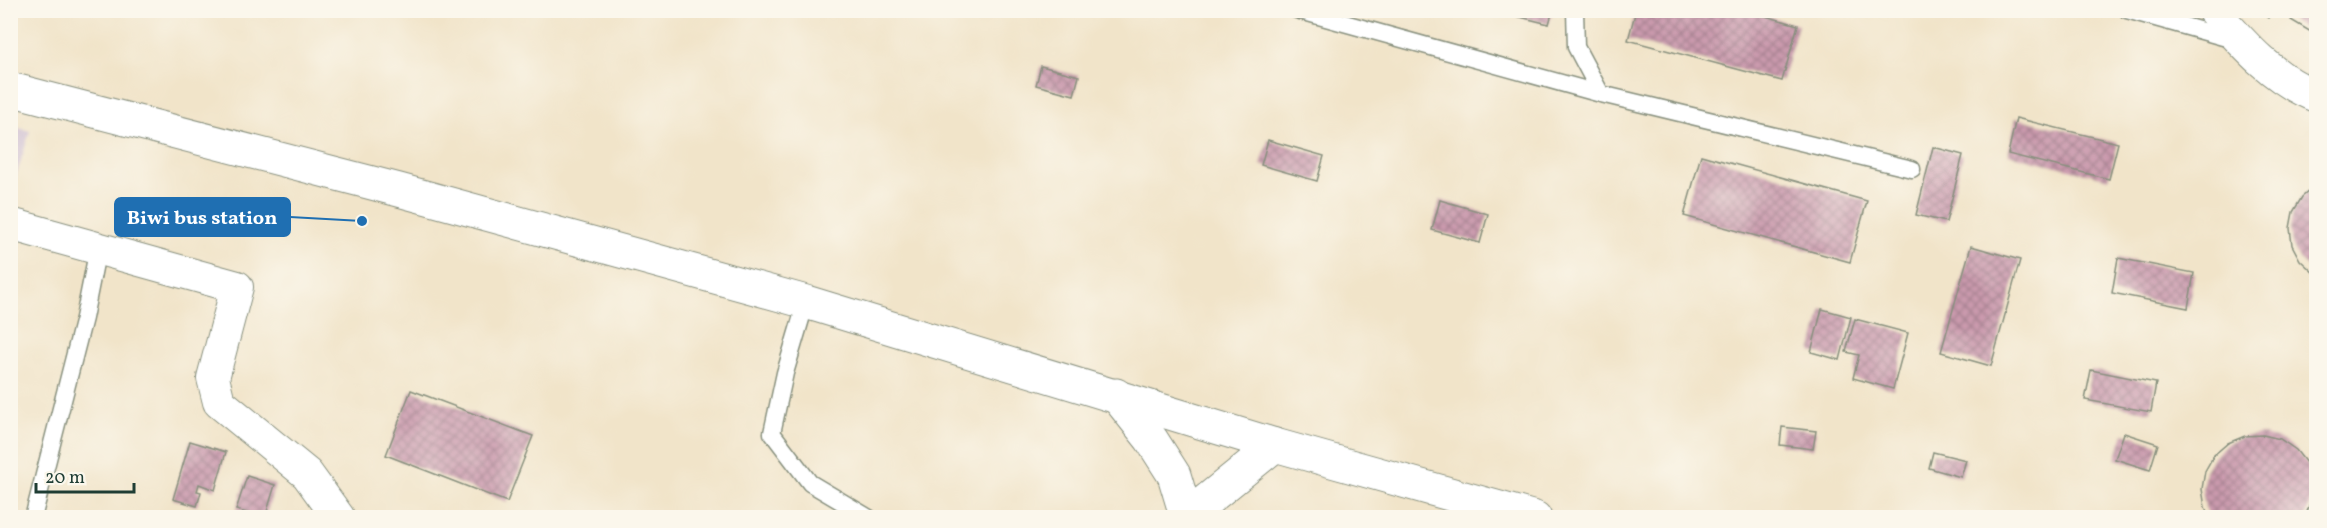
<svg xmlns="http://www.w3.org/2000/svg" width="2327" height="528" font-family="Vollkorn,serif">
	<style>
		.industrial { fill: #cebed2 }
		.building { fill: url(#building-cross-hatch) }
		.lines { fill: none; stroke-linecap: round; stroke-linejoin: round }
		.service-casing { stroke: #88907e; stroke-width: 19 }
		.minor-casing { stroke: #88907e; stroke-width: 34 }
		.tertiary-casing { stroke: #88907e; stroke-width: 35 }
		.trunk-casing { stroke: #88907e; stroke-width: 35 }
		.service { stroke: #fff; stroke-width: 16 }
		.minor { stroke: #fff; stroke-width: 32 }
		.tertiary { stroke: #fff; stroke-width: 33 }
		.trunk { stroke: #fff; stroke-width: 33 }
		.leader { fill: none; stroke: #1f6fb2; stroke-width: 2 }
		.callout-dot { fill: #1f6fb2; stroke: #fbf7ec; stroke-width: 2 }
		.callout { fill: #1f6fb2; stroke: #1f6fb2; stroke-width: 2 }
		.callout-label { font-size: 20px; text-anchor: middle; font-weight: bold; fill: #fff }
	</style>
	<defs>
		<pattern id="building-cross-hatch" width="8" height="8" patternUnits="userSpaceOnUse" patternTransform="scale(1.5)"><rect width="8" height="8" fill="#ca9aad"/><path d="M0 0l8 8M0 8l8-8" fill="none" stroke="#a37f8e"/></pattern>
	</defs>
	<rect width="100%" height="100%" fill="#fbf7ec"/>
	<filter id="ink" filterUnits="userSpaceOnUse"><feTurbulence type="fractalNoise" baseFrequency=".0167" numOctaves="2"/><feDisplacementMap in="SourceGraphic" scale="12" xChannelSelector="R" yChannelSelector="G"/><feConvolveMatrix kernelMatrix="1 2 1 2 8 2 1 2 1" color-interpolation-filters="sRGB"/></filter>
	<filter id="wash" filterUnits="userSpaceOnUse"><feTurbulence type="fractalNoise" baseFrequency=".008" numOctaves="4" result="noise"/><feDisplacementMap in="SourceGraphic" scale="24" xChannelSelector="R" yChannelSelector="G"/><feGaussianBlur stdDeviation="1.35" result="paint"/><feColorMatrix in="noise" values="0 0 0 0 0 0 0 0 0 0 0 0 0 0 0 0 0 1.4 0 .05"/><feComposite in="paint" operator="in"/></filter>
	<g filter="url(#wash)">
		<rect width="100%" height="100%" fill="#f1e4c9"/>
		<path class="industrial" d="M11 126 30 131 11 192 10 126Z"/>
		<g id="blocks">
			<g class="building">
				<path d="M1517 10H1553L1549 24 1516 16Z"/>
				<path d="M1636 10H1743L1798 25 1782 81 1628 40Z"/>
				<path d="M2257 10H2273L2268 18Z"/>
				<path d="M2297 10H2316V35L2291 20Z"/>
				<path d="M1041 66 1079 76 1074 95 1036 85Z"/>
				<path d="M2016 118 2118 143 2109 179 2008 154Z"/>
				<path d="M1268 140 1324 156 1317 181 1261 165Z"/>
				<path d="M1933 147 1963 155 1946 222 1916 215Z"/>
				<path d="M1701 155 1867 201 1850 262 1684 216Z"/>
				<path d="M2316 185V275L2300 260 2292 245 2290 228 2293 212 2302 197Z"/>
				<path d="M1440 200 1488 214 1480 243 1432 230Z"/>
				<path d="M1971 246 2020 260 1991 366 1941 352Z"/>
				<path d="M2118 258 2194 273 2188 308 2112 293Z"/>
				<path d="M1822 309 1851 317 1840 360 1811 352Z"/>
				<path d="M1855 319 1908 333 1893 389 1853 378 1859 355 1846 352Z"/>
				<path d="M2091 370 2156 383 2151 412 2085 400Z"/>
				<path d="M411 390 533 436 507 502 386 455Z"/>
				<path d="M1782 427 1816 431 1813 449 1780 445Z"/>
				<path d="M2124 433 2158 444 2150 470 2115 459Z"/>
				<path d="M2263 435 2280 439 2296 450 2307 464 2312 482 2311 500 2305 518H2210L2205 507 2202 489 2205 471 2214 455 2228 443 2245 436Z"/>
				<path d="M190 441 226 452 215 490 199 484 197 491 201 492 197 506 173 499Z"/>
				<path d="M1933 452 1966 460 1961 477 1929 468Z"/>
				<path d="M247 476 275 485 265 518 236 510Z"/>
			</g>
		</g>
	</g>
	<g filter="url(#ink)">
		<use href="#blocks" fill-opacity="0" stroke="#88907e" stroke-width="1.5"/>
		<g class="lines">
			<g class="service-casing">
				<g id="service">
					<path d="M1297 10 1601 94 1912 169"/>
					<path d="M1575 10 1576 47 1601 94"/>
					<path d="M2127 10 2234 40"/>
					<path d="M806 302 785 373 772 433 810 483 869 518"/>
					<path d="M33 518 84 318 98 248"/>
				</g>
			</g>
			<g class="minor-casing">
				<g id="minor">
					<path d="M2213 10C2243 44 2274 80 2316 96"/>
					<path d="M10 224 237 287 213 378 219 402 307 474 339 518"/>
				</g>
			</g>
			<g class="tertiary-casing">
				<g id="tertiary">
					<path d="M1116 395 1151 439 1174 475 1186 515"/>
					<path d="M1185 518 1275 445"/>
				</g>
			</g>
			<g class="trunk-casing">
				<path id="trunk" d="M10 89 399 190 806 302 1275 445 1535 518"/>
			</g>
			<use href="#service" class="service"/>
			<use href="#minor" class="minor"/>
			<use href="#tertiary" class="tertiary"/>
			<use href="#trunk" class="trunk"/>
		</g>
	</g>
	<path class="leader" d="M362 221L290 217"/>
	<circle class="callout-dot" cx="362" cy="221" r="6"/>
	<rect class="callout" x="115" y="198" width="175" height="38" rx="6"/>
	<g class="callout-label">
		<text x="202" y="224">Biwi bus station</text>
	</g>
	<rect width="2327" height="528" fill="none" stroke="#fbf7ec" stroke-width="36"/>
	<path d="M36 483v9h98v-9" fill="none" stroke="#1f3d34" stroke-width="3"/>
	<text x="45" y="483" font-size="18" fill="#1f3d34" stroke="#fbf7ec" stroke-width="4.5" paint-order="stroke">20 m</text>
</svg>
